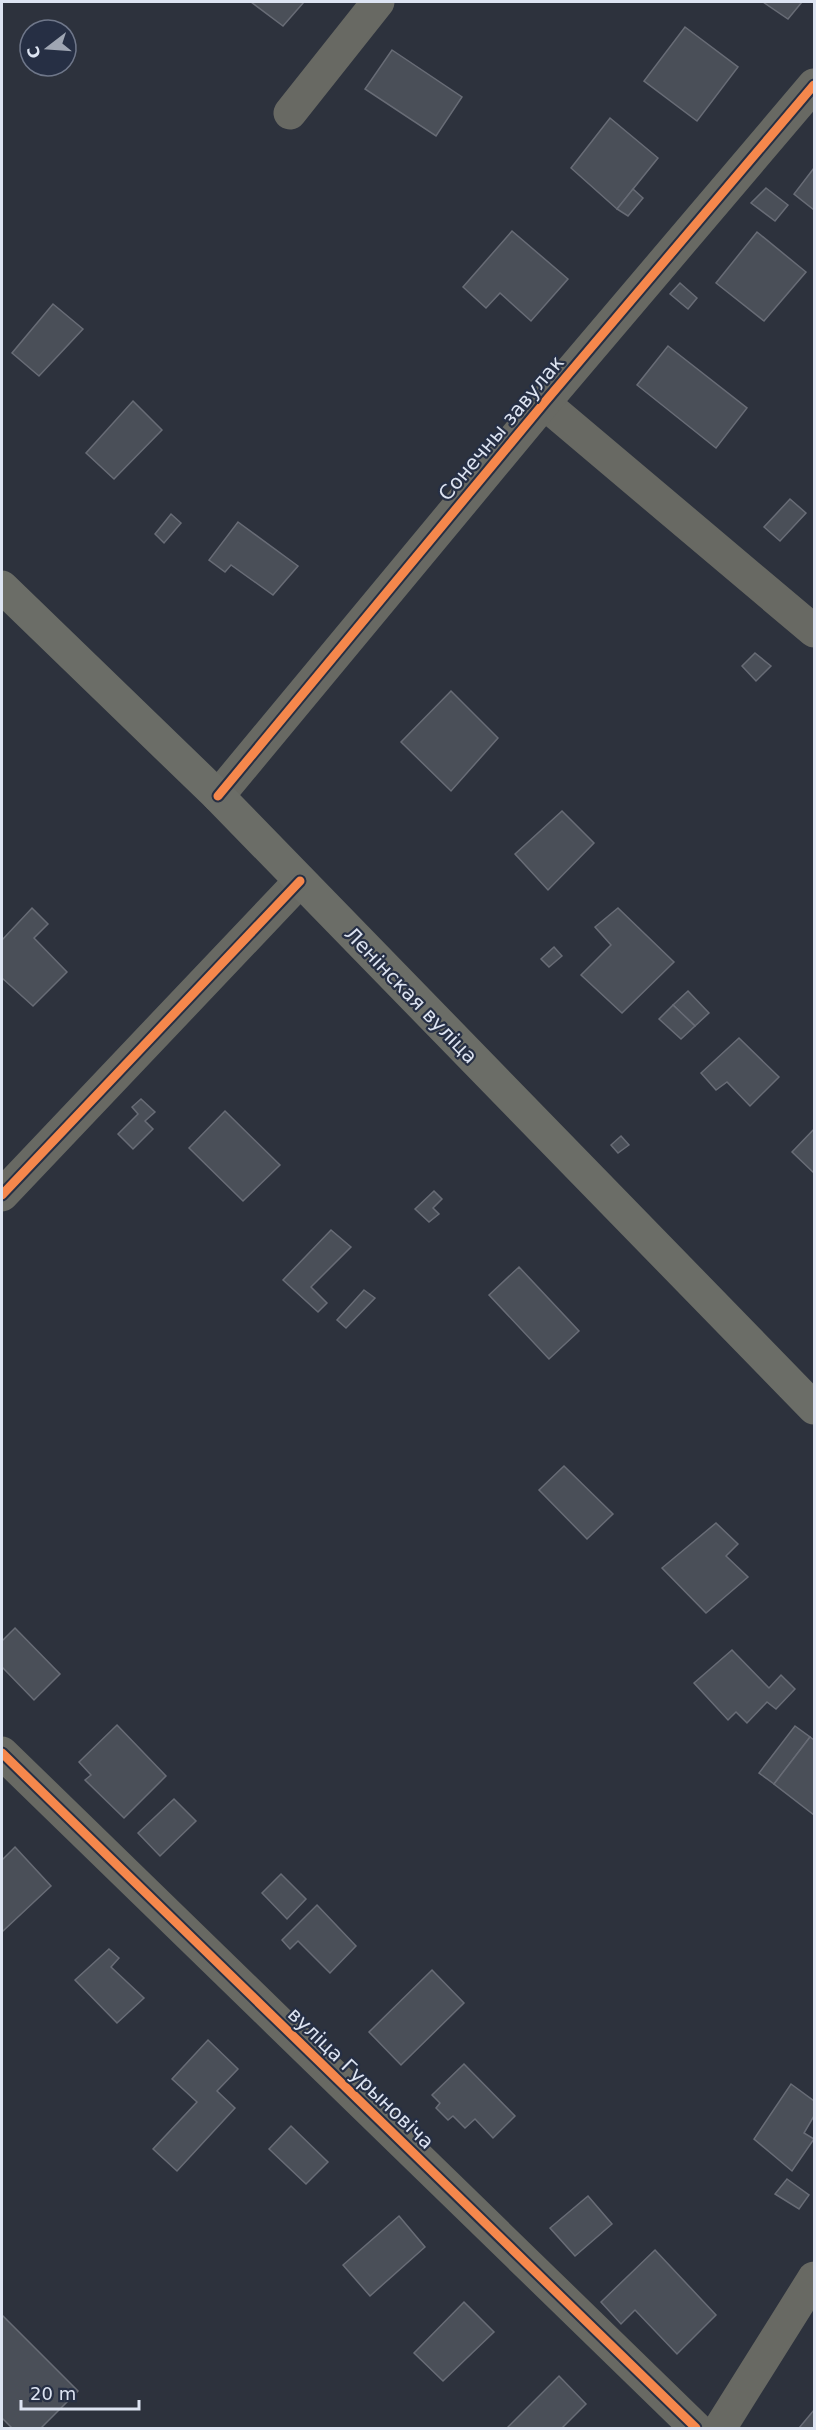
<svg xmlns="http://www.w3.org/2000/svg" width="816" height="2430" font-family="'DejaVu Sans',sans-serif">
	<rect width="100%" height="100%" fill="#2d323d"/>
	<!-- building -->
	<g fill="#4a4f58" stroke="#686c76" stroke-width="1.5">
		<polygon points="251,2 304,2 283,26"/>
		<polygon points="763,2 802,2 788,19"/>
		<polygon points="685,27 738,67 697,121 644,81"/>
		<polygon points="392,50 462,97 436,136 365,89"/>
		<polygon points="610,118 658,158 617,209 571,168"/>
		<polygon points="814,168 814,210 794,194"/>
		<polygon points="766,188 788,205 775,221 751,203"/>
		<polygon points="633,189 643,198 628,216 617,209"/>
		<polygon points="512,231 568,279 531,321 500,293 486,308 463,287"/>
		<polygon points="757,232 806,272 764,321 716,283"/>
		<polygon points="680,283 697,298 688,309 670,294"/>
		<polygon points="53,304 83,329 39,376 12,353"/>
		<polygon points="668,346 747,408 716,448 637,385"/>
		<polygon points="133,401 162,430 114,479 86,453"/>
		<polygon points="790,499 806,513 780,541 764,527"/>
		<polygon points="171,514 181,523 164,543 155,534"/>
		<polygon points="238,522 298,566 273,595 231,565 225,572 209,560"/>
		<polygon points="755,653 771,666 756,681 742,666"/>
		<polygon points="451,691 498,738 451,791 401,742"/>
		<polygon points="562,811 594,843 548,890 515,854"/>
		<polygon points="32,908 48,924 34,938 67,972 33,1006 2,978 2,940"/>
		<polygon points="618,908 674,962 622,1013 581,975 611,945 595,927"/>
		<polygon points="554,947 562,956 549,967 541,959"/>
		<polygon points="688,991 709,1013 695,1026 673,1005"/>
		<polygon points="673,1005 695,1026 681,1039 659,1019"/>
		<polygon points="739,1038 779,1077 750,1106 727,1082 716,1090 701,1073"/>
		<polygon points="141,1099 155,1112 145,1121 153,1129 133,1149 118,1134 138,1114 132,1107"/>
		<polygon points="225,1111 280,1165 243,1201 189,1148"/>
		<polygon points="814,1129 814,1173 792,1152"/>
		<polygon points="621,1136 629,1145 618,1153 611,1145"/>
		<polygon points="434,1191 442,1199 433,1208 439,1214 429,1222 415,1209"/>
		<polygon points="331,1230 351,1247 311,1287 327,1303 318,1312 283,1280"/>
		<polygon points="519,1267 579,1331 549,1359 489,1295"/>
		<polygon points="364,1290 375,1298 346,1328 337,1320"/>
		<polygon points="564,1466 613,1514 587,1539 539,1490"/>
		<polygon points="716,1523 738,1544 726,1556 748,1577 706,1613 662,1568"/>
		<polygon points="15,1628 60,1674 34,1700 2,1667 2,1641"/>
		<polygon points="732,1650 769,1688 781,1675 795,1689 776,1709 767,1702 747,1723 736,1712 728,1720 694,1683"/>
		<polygon points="117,1725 166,1776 124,1818 85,1780 91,1775 79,1762"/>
		<polygon points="795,1726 810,1737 774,1784 759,1773"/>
		<polygon points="810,1737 814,1740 814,1815 774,1784"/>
		<polygon points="174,1799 196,1821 160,1856 138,1833"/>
		<polygon points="15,1847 51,1886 3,1931 2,1930 2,1860"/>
		<polygon points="281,1874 306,1899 287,1919 262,1893"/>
		<polygon points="317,1905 356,1946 330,1973 298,1941 290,1949 282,1940"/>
		<polygon points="109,1949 119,1958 111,1967 144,1998 117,2023 75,1980"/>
		<polygon points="432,1970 464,2003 401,2065 369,2032"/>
		<polygon points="208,2040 238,2069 217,2091 235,2108 177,2171 153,2149 197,2102 172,2079"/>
		<polygon points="464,2064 515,2116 493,2138 475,2119 465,2128 453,2116 448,2120 436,2108 440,2103 432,2095"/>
		<polygon points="791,2084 814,2101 814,2116 804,2133 814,2139 792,2171 754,2139"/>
		<polygon points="291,2126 328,2162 306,2184 269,2149"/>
		<polygon points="787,2179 809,2195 799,2209 775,2194"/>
		<polygon points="588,2196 612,2224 575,2256 550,2228"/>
		<polygon points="399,2216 425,2247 370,2296 343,2265"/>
		<polygon points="655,2250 716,2315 677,2354 635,2310 621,2324 601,2302"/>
		<polygon points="464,2302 494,2332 443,2381 414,2353"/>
		<polygon points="2,2315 78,2391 41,2428 12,2428 2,2418"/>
		<polygon points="559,2376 586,2404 562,2428 507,2428"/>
		<polygon points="814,2410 814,2428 799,2428"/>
	</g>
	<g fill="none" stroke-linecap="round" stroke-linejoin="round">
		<!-- minor -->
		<g stroke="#686963" stroke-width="33">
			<polyline points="290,113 378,2"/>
			<polyline points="544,403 814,631"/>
			<polyline points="218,796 544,403 814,85"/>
			<polyline points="2,1195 300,881"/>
			<polyline points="2,1753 696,2428"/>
			<polyline points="720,2428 814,2278"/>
		</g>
		<!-- secondary -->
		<polyline stroke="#6b6d67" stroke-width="33" points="2,587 218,796 814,1408"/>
		<defs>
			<g id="cycleway">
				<polyline points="218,796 544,403 814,85"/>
				<polyline points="2,1195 300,881"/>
				<polyline points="2,1753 696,2428"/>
			</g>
		</defs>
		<!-- cycleway casing -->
		<use href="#cycleway" stroke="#262f44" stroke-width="13"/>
		<!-- cycleway -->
		<use href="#cycleway" stroke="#f5874c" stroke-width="9"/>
	</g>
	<g text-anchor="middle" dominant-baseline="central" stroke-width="4.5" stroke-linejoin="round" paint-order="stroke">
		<!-- street labels -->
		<g font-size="20" fill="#dde4f2" stroke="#262f44">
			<text transform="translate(501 428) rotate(-50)">Сонечны завулак</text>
			<text transform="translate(411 995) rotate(46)">Ленінская вуліца</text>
			<text transform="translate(361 2078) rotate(44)">вуліца Гурыновіча</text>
		</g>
	</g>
	<!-- border -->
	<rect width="816" height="2430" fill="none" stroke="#dde4f2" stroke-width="6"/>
	<!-- north arrow -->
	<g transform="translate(48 48) rotate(253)"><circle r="28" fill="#262f44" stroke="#6f778a" stroke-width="1.5"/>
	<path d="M0-4.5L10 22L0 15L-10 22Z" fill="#9fa6b3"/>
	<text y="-9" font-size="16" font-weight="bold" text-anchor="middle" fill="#dde4f2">С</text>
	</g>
	<!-- scale -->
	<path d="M21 2400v9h118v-9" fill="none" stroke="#dde4f2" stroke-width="3"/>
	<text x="30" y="2400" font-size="18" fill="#dde4f2" stroke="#262f44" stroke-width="4.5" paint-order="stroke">20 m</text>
</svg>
